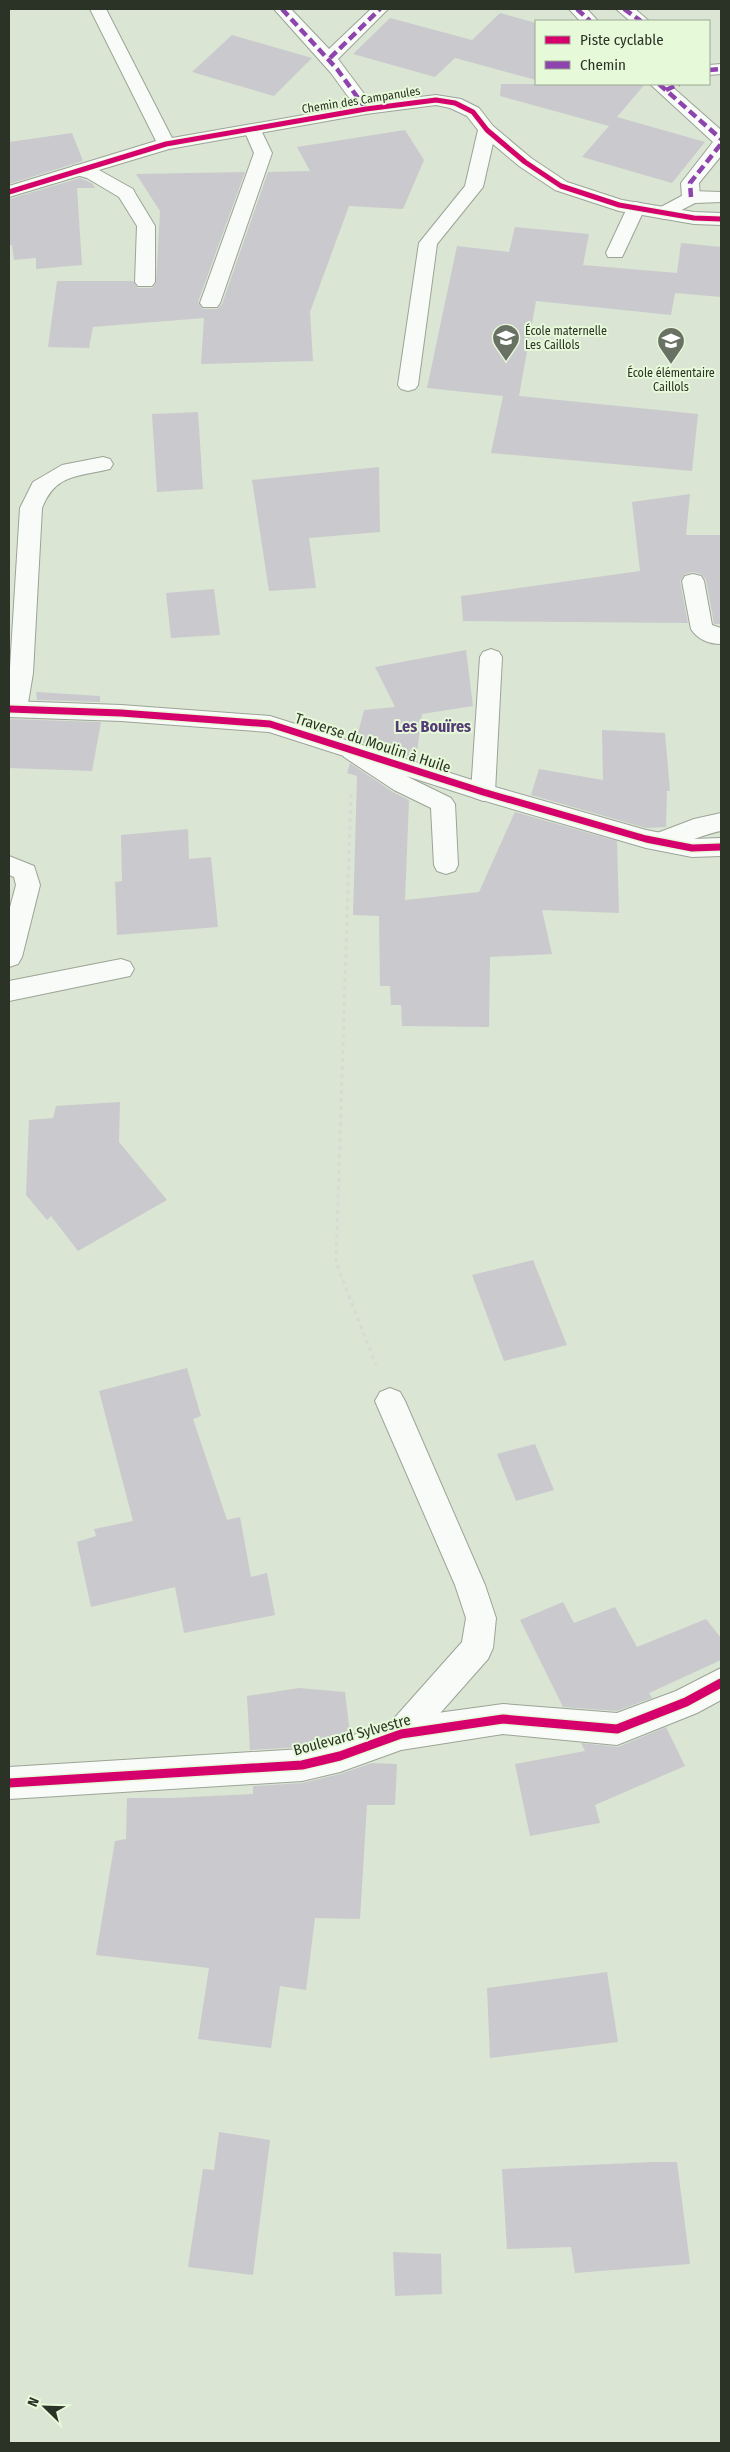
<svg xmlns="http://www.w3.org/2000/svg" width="730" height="2452" font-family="'Fira Sans Condensed',sans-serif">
	<rect width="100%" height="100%" fill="#dae5d3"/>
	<!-- building -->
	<g fill="#cacace">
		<polygon points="500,13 536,23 536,80 455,58 435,77 353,54 390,18 472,40"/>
		<polygon points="232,35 312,58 274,96 192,72"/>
		<polygon points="501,84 645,84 617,117 705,142 672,183 582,157 609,126 500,96"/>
		<polygon points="405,130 424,160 403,209 349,206 310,312 313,361 201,364 204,318 93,327 89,348 48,347 57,281 133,281 138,288 152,288 156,283 160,211 136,174 245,172 198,302 203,309 217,309 222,304 268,172 310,171 297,147"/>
		<polygon points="72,133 83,161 9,184 9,142"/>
		<polygon points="80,178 92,183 95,188 77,188 82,265 36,269 36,258 14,260 12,245 9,245 9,199"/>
		<polygon points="515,227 589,234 583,265 677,273 681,243 721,247 721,297 675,293 671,315 536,301 519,396 698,414 692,471 491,453 503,396 427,388 457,246 509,252"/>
		<polygon points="198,412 203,489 157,492 152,414"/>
		<polygon points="379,467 380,532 309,538 316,588 269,591 252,480"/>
		<polygon points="690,494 686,535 721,535 721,624 714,624 706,580 701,574 693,572 685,574 680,581 688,623 463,621 461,596 640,571 632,502"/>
		<polygon points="214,589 220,635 171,638 166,593"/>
		<polygon points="466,650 473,706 422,714 416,759 356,741 364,710 395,707 375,667"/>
		<polygon points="36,692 100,696 100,702 37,700"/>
		<polygon points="9,719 101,722 92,771 9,768"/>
		<polygon points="602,730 665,733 670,791 667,791 666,827 646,828 531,795 539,769 603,780"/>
		<polygon points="350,763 393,792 409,800 405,900 479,892 515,812 617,841 619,913 542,910 552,954 490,957 489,1027 402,1026 401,1005 391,1005 390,986 380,986 379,916 353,915 357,776 347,773"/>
		<polygon points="188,829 189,859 211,857 218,927 117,935 115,882 122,881 121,835"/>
		<polygon points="120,1102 119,1142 167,1200 78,1251 51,1216 47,1220 26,1195 29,1120 53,1118 56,1106"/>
		<polygon points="533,1260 567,1345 504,1361 472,1275"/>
		<polygon points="187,1368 201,1416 193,1419 227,1520 240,1517 251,1577 267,1573 275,1615 184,1633 175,1587 91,1607 77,1542 96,1536 94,1529 133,1521 99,1391"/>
		<polygon points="535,1444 554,1490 516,1501 497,1454"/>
		<polygon points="563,1602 574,1623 615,1607 637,1647 706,1619 721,1638 721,1660 649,1693 652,1698 617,1711 563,1707 520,1620"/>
		<polygon points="299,1688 345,1692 350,1734 302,1747 250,1750 247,1696"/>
		<polygon points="666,1727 685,1766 595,1805 600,1823 530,1836 515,1764 585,1751 581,1743 618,1747"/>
		<polygon points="372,1763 397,1764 395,1805 367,1805 360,1919 315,1918 306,1990 280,1986 271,2048 198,2039 209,1968 96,1955 115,1841 126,1839 127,1798 170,1798 253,1794 253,1786 302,1783 340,1774"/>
		<polygon points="607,1972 618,2042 490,2058 487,1988"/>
		<polygon points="219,2132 270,2140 253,2275 188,2267 203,2169 214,2170"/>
		<polygon points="652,2162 677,2162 690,2264 575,2273 571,2247 507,2249 502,2169"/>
		<polygon points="393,2252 441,2254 442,2294 395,2296"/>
	</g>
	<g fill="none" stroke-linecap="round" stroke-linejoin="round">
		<defs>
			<g id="lane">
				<polygon points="253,125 259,126 272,153 220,303 217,307 203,307 200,303 254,153 244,130 247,126"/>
				<polygon points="487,125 493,126 496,130 483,187 437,244 418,385 415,389 408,391 401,389 398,385 419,243 465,186 478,130 481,126"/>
				<polygon points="79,165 99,170 133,189 135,193 155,226 155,282 152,286 138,286 135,282 137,226 119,197 87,178 73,174 70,170 73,166"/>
				<polygon points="691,191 721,192 721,202 695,203 664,219 657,217 655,213 657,209"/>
				<polygon points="636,202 643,204 645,208 624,253 622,257 608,257 606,253 627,208 629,204"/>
				<path d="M103 457 110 459 113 464 110 469C78 477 56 473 42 508L33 673 27 709 24 715 16 717 9 715V684L20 508 33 482 62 465Z"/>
				<path d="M693 574 701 576 704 581 712 625 721 628V644C709 644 697 639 691 629L682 581 685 576Z"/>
				<polygon points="491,649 499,652 502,657 495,792 491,798 483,801 475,798 471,792 480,657 483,652"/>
				<polygon points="352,743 360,745 410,778 451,798 455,804 458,865 455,871 446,874 437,871 434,865 431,808 394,790 344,757 340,751 344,745"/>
				<path d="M721 813V831C702 834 668 852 652 847L649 841 652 835 694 819Z"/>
				<polygon points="9,856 34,866 40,885 22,957 18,964 9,967 9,911 16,885 14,877 9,875"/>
				<polygon points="121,959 130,962 134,969 130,976 9,1001 9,981"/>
				<polygon points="390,1388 400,1392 405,1401 485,1585 496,1618 493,1648 488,1659 412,1745 401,1750 390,1745 385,1734 390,1723 462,1642 466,1618 455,1585 375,1401 380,1392"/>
			</g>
			<g id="street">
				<polygon points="90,9 106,9 172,138 355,106 331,73 274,9 291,9 329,49 371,9 388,9 338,59 371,103 436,95 461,99 479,108 493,126 531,158 567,182 622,200 694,212 721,213 721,225 694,224 619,211 555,190 519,166 481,134 467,116 450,108 436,105 366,114 169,149 9,197 9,186 156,141"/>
				<polygon points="569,9 587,9 598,21 580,21"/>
				<polygon points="616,9 635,9 649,21 630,21"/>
				<polygon points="721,64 721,74 709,75 709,65"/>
				<polygon points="650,84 669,84 721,130 721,156 699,183 700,197 698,201 684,201 682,197 681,183 713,142"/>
				<polygon points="9,701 121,705 270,716 488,785 646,830 692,839 721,838 721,856 692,857 646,848 475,798 269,732 121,721 9,717"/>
				<polygon points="721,1668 721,1700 697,1713 617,1745 503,1734 401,1750 340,1772 302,1781 9,1799 9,1767 302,1749 340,1740 401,1718 503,1704 617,1713 676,1691"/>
			</g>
		</defs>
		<!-- lane casing -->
		<use href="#lane" stroke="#9ba496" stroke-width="2"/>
		<!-- street casing -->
		<use href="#street" stroke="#9ba496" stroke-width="2"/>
		<!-- path -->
		<polyline stroke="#d7dbd5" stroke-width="3" stroke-dasharray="4 4" stroke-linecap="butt" points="351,794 336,1263 376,1365"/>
		<!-- lane -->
		<use href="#lane" fill="#f9fbf8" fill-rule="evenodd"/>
		<!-- street -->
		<use href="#street" fill="#f9fbf8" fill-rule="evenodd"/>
		<!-- quiet -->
		<g stroke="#8e44ad" stroke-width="4.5" stroke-dasharray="9 4.5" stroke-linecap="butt">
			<polyline points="282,9 337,69 366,109"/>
			<polyline points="577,9 590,21"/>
			<polyline points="624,9 641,21"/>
			<polyline points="330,58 380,9"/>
			<polyline points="709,70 721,69"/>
			<polyline points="659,84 721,139"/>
			<polyline points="666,90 679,84"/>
			<polyline points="691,197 690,183 721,144"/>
		</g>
		<defs>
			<polyline id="cycleway-far2" points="9,192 166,144 366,109 436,100 455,103 473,112 487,130 525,162 561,186 619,205 694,218 721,219"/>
			<polyline id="cycleway-far1" points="9,709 121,713 270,724 483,792 646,839 692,848 721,847"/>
			<polyline id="cycleway" points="9,1783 302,1765 340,1756 401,1734 503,1719 617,1729 686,1702 721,1683"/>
		</defs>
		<!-- cycleway-far2 casing -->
		<use href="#cycleway-far2" stroke="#e6f9d9" stroke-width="7"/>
		<!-- cycleway-far1 casing -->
		<use href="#cycleway-far1" stroke="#e6f9d9" stroke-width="10"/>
		<!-- cycleway casing -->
		<use href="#cycleway" stroke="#e6f9d9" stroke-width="12"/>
		<!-- cycleway-far2 -->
		<use href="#cycleway-far2" stroke="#d6006c" stroke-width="5"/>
		<!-- cycleway-far1 -->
		<use href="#cycleway-far1" stroke="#d6006c" stroke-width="7"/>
		<!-- cycleway -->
		<use href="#cycleway" stroke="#d6006c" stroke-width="9"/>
	</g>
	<!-- icons -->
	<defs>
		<symbol id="school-pin" viewBox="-11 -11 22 30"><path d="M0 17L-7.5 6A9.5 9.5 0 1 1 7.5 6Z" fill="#687163" stroke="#e6f9d9"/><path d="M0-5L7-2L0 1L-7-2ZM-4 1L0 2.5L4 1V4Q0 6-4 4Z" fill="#fff"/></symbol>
	</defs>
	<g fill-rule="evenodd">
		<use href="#school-pin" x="490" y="322" width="32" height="43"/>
		<use href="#school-pin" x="655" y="325" width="32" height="43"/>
	</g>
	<g text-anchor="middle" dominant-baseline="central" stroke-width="4" stroke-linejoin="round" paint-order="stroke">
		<!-- far-street labels -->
		<g font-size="12" fill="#2b3226" stroke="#e6f9d9">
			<text transform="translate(361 100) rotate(-9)">Chemin des Campanules</text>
		</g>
		<!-- far-poi labels -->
		<g font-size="12" fill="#2b3226" stroke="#e6f9d9" text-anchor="start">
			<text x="525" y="331">École maternelle<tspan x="525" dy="14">Les Caillols</tspan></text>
			<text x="671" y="373" text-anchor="middle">École élémentaire<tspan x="671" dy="14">Caillols</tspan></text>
		</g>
		<!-- street labels -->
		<g font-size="15" fill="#2b3226" stroke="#e6f9d9">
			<text transform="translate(373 743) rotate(18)">Traverse du Moulin à Huile</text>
			<text transform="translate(352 1735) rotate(-15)">Boulevard Sylvestre</text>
		</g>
		<!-- neighbourhood labels -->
		<g font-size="16" font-weight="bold" fill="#543a76" stroke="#e6f9d9">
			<text x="433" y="726">Les Bouïres</text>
		</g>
	</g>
	<!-- border -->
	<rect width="730" height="2452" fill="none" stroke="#2b3226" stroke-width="20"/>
	<!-- legend -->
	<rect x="535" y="20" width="175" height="65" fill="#e6f9d9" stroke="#9ba991"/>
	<rect x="545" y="36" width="25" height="8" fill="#d6006c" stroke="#9ba991"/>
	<text x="580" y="45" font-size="15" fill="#2b3226">Piste cyclable</text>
	<rect x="545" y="61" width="25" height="8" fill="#8e44ad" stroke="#9ba991"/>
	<text x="580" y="70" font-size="15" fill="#2b3226">Chemin</text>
	<!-- north arrow -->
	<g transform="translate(45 2407) rotate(293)" stroke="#e6f9d9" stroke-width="4" paint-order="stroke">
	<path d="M0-4L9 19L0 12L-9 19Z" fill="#2b3226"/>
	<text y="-8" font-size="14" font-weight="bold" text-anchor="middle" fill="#2b3226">N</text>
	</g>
</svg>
